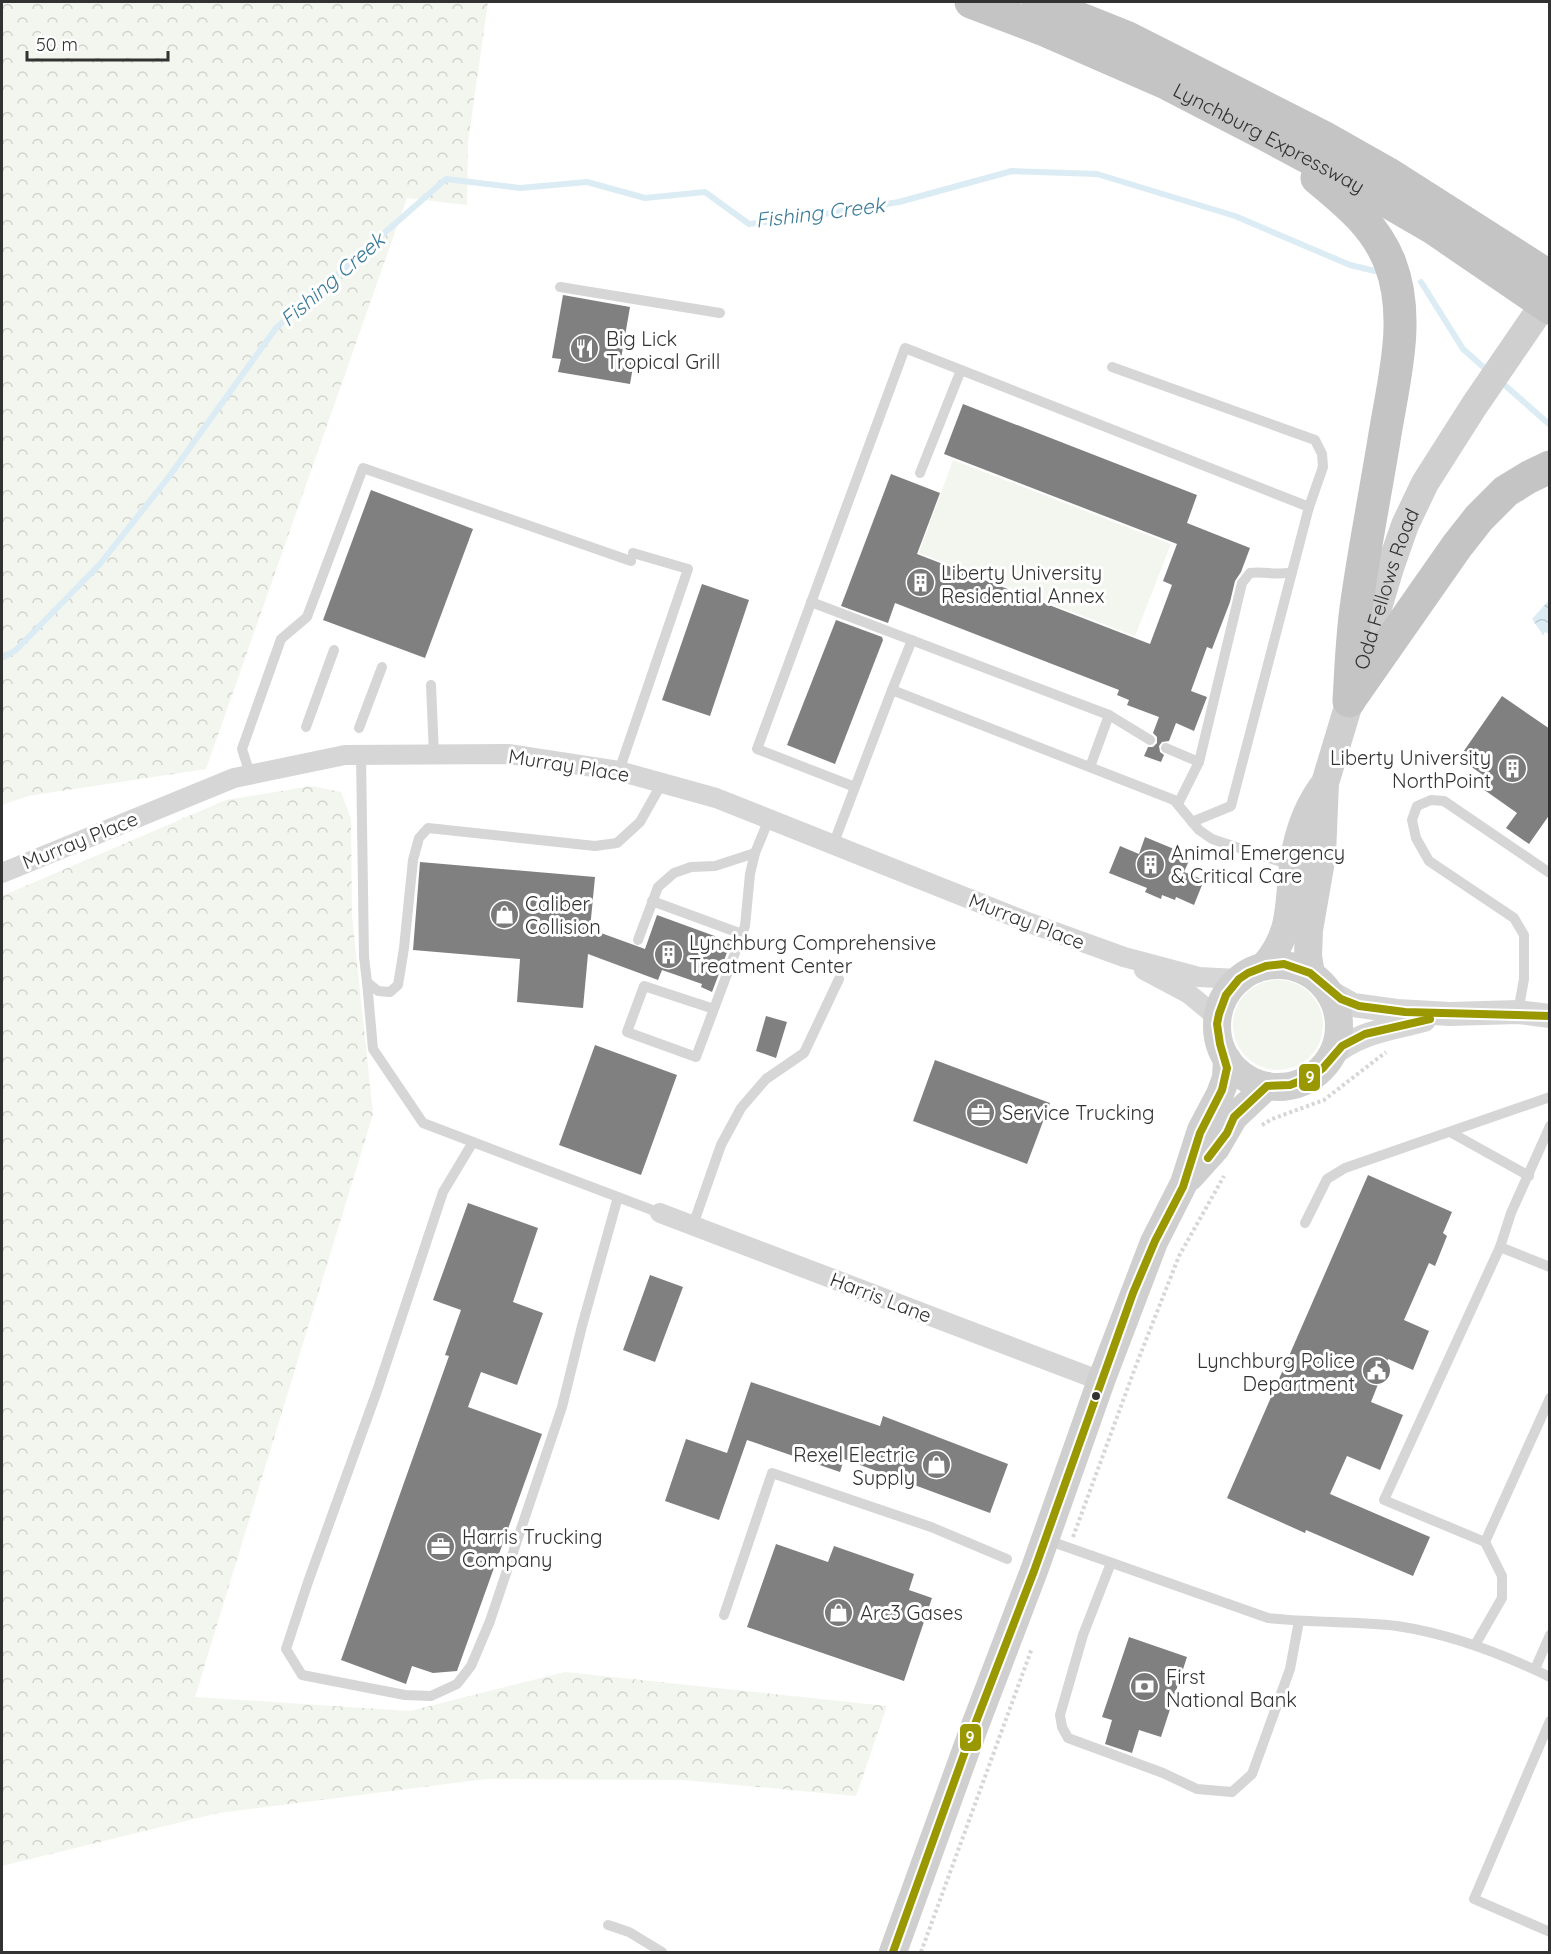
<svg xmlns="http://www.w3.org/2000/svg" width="1551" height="1954" font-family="Quicksand,sans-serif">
	<defs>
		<pattern id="forest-crowns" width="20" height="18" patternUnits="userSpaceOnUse" patternTransform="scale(1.5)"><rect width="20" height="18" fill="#f3f6ee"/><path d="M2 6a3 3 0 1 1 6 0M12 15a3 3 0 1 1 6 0" fill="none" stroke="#d1d3cd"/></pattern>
		<pattern id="water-waves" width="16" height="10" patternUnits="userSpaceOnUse" patternTransform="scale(1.5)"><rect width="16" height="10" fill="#dcecf4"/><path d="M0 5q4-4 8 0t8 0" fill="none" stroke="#bdcbd2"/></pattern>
	</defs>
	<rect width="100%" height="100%" fill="#fff"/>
	<!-- green -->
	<g fill="#f3f6ee">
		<polygon points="953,460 1171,544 1135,636 919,553"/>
		<circle cx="1278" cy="1025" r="45"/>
	</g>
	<!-- forest -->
	<g fill="url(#forest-crowns)">
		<polygon points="2,2 488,2 468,142 467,205 407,198 206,769 28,796 2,805"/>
		<polygon points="312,786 341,792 351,819 352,915 373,1114 195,1697 410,1711 565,1672 887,1706 856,1796 683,1780 486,1779 218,1813 2,1866 2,896 226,800"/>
	</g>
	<!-- water -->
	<polygon fill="url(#water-waves)" points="1549,600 1549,634 1545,632 1543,635 1532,619"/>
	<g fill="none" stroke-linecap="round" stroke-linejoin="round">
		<!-- stream -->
		<g stroke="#dcecf4" stroke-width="6">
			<polyline points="1421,282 1463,349 1489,372"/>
			<polyline points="1499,380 1550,425"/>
			<polyline points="2,658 16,650 100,564 168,478 276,328 446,179 520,188 587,182 645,198 705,192 749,224 792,219 899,202 1012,171 1097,174 1235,216 1350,265 1375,271"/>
		</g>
	</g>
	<!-- building -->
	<g fill="#808080">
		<polygon points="563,295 630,307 621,359 634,361 630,384 558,372 561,359 552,358"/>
		<polygon points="963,404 1197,495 1187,523 1250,548 1241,572 1235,581 1230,602 1212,649 1207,647 1191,691 1207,697 1194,731 1176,723 1169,741 1162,742 1159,746 1160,752 1164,755 1161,762 1144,756 1148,747 1153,747 1157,743 1157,737 1153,733 1159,717 1127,705 1129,700 1117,695 1119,690 895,603 888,623 841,606 891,474 940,493 917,554 1150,644 1172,585 1163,581 1177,544 944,454"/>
		<polygon points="371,490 473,529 425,658 323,620"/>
		<polygon points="702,584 749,600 710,716 662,700"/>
		<polygon points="836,620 882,637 883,640 835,764 787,745"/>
		<polygon points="1502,696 1550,729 1550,814 1529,844 1506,828 1517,813 1483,789 1490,780 1459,758"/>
		<polygon points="1145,837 1191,856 1184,872 1204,880 1194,905 1176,897 1175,900 1162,895 1161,899 1145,892 1147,888 1109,873 1120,846 1139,854"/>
		<polygon points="420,862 595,877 590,929 645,949 657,915 731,942 712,992 701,987 702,984 662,970 658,980 588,954 583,1008 517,1002 520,959 413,950"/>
		<polygon points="766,1016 787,1022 776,1058 756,1051"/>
		<polygon points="595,1045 677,1075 641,1175 559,1145"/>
		<polygon points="935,1060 1050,1103 1027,1164 913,1121"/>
		<polygon points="1368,1175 1452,1212 1443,1233 1447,1236 1435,1266 1429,1263 1404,1320 1429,1331 1413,1370 1388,1359 1371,1402 1403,1415 1380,1470 1347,1456 1330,1494 1430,1537 1413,1576 1306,1530 1305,1533 1227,1498"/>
		<polygon points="468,1203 538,1228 513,1302 543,1313 517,1385 481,1372 468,1407 542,1434 457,1671 433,1673 412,1666 406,1684 341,1660 449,1356 445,1355 461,1310 433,1300"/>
		<polygon points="650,1275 683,1287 655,1362 623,1350"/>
		<polygon points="751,1382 880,1426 883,1416 1008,1464 990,1513 844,1459 840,1472 747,1440 719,1520 665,1501 686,1439 727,1453"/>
		<polygon points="776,1544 828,1562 834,1546 914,1574 909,1590 932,1598 904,1681 747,1627"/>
		<polygon points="1129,1637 1187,1657 1161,1737 1139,1730 1132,1753 1105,1744 1112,1720 1102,1717"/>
	</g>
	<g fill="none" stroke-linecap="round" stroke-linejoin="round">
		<!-- path -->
		<g stroke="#d6d6d6" stroke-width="4" stroke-dasharray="3 3" stroke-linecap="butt">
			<polyline points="1262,1125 1272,1119 1324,1100 1386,1052"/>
			<polyline points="1073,1537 1135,1368 1179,1256 1224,1176"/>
			<polyline points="921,1952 1032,1648"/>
		</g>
		<!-- service -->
		<g stroke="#d6d6d6" stroke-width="10">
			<polyline points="560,287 720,313"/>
			<polyline points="1112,367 1315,440 1322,454 1323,467 1309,507"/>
			<polyline points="920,473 961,370"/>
			<polyline points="811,602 1109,715 1150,740"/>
			<polyline points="431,685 434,755"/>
			<polyline points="892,690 912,640"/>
			<polyline points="306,727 334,650"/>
			<polyline points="359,728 382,667"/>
			<polyline points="1166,748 1199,762"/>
			<polyline points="361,755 364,957 367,982 378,991 390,992 398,985 404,948 413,860 419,838 428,828 595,846 617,843 640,822 662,783"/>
			<polyline points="1090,767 1109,715"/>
			<polyline points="619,771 688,569 633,553"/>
			<polyline points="250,774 242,749 281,639 307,617 363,468 631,561"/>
			<polyline points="855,787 757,749 905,348 1309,507 1231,806 1192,822"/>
			<path d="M1178 804 1199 762 1242 583 1250 573C1265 571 1277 576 1292 572"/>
			<polyline points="833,845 892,690 1174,800 1199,830 1212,839 1290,865"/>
			<polyline points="652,901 742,934"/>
			<polyline points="638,940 658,887 674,873 691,867 715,866 755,853"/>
			<polyline points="367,982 373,1049 423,1123 660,1213"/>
			<polyline points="714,1009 644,986 627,1032 696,1057 745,926 750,874 755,853 769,819"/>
			<polyline points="1518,1012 1524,979 1524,935 1514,918 1429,861 1416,838 1412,820 1417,806 1431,800 1444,801 1550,873"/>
			<polyline points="1550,1126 1511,1213 1500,1247 1384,1500 1485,1542 1550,1398"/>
			<polyline points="1450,1132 1529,1176"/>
			<polyline points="473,1142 443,1192 377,1391 308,1582 286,1649 302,1675 405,1695 431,1696 457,1684 471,1666 490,1621 562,1407 582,1326 618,1197"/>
			<polyline points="1305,1223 1327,1179 1345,1168 1550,1097"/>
			<polyline points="693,1225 721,1145 741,1108 766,1079 804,1053 839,979"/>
			<polyline points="1500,1247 1550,1267"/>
			<path d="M1047 1540 1268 1618C1311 1623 1355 1621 1397 1626 1450 1634 1501 1653 1550 1677"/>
			<polyline points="1111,1563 1083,1635 1060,1715 1062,1727 1068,1738 1163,1773 1197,1789 1232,1792 1252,1774 1290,1669 1299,1621"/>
			<polyline points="724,1615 772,1473 931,1527 1007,1559"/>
			<polyline points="1475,1645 1502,1598 1502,1576 1485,1542"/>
			<polyline points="1535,1669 1550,1635"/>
			<polyline points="1550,1721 1474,1899 1550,1932"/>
			<polyline points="608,1925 629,1932 662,1952"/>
		</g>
		<!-- minor -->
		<g stroke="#d6d6d6" stroke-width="20">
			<polyline points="2,873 234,778 345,755 508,754 619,771 716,798 1030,923 1124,957 1199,977 1238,979"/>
			<polyline points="1144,970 1189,994 1218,1018"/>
			<polyline points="660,1213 1101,1381"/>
		</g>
		<!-- tertiary -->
		<g stroke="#d6d6d6" stroke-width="24">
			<polyline points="1330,992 1353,1005 1397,1011 1450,1014 1518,1012 1550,1016"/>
			<path d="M1331 1056C1358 1032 1391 1029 1424 1020"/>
		</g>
		<!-- secondary -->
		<g stroke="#cfcfcf" stroke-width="28">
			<circle cx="1278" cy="1026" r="61"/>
			<path d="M1264 966C1290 937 1289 910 1292 874 1295 843 1304 812 1322 787"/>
			<path id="s1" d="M1311 974 1308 956 1309 930 1322 855 1325 783 1390 568 1405 525 1425 483 1474 406 1550 295"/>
			<polyline points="1190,1177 1216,1148 1234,1117 1267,1086"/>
			<polyline points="893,1952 974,1728 1035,1568 1101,1381 1154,1242 1184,1183 1201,1130 1220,1094 1226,1078 1227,1059"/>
		</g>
		<!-- motorway -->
		<g stroke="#c4c4c4" stroke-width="33">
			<path id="s2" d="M971 2 1042 29 1168 84 1259 131 1352 181 1433 228 1550 308"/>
			<polyline points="1038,2 1126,37 1327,139 1387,173 1550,277"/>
			<path d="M1317 178C1346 202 1376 226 1390 263 1411 317 1394 379 1385 434 1376 490 1365 545 1357 601 1352 634 1351 667 1349 701"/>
			<polyline points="1350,699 1457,546 1479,518 1506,491 1529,477 1550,467"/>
		</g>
		<defs>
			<g id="bus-1">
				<polyline points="1208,1158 1227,1133 1234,1117 1267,1086 1290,1085 1311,1077 1323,1068 1342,1046 1365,1034 1430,1019"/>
				<polyline points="893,1952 972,1732 1034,1571 1133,1293 1155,1241 1183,1187 1200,1133 1222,1090 1227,1068 1220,1044 1217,1024 1219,1014 1226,995 1239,979 1248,973 1266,966 1284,964 1310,973 1341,999 1359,1006 1405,1012 1550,1016"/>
			</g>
		</defs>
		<!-- bus-1 casing -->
		<use href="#bus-1" stroke="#fff" stroke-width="12"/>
		<!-- bus-1 -->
		<use href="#bus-1" stroke="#999800" stroke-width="8"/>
	</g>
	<!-- icons -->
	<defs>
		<symbol id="restaurant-disc" viewBox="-11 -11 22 22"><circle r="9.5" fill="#7a7a7a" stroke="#fff"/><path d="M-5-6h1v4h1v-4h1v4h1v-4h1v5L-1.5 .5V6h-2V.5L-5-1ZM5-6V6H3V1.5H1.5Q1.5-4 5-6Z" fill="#fff"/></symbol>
		<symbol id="building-disc" viewBox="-11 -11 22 22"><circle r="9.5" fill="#7a7a7a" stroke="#fff"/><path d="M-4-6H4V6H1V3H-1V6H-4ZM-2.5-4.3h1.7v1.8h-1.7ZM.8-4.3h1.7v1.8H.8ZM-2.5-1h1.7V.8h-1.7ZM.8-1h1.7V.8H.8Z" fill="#fff"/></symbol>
		<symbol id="shop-disc" viewBox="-11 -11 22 22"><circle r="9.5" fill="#7a7a7a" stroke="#fff"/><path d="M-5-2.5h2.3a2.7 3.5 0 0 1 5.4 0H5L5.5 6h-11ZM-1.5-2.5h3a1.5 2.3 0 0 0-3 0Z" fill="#fff"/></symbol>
		<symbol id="office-disc" viewBox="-11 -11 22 22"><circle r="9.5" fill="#7a7a7a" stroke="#fff"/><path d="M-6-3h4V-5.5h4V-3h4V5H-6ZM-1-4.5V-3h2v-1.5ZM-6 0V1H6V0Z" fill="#fff"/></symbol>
		<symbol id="civic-disc" viewBox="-11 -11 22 22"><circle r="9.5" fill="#7a7a7a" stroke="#fff"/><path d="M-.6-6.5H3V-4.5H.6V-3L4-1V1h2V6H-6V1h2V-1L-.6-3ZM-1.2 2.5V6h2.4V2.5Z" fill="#fff"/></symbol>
		<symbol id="bank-disc" viewBox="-11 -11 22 22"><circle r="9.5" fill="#7a7a7a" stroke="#fff"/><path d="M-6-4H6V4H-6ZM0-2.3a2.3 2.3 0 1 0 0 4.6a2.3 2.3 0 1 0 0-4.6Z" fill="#fff"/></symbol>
	</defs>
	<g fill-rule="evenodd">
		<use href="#restaurant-disc" x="568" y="332" width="33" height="33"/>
		<use href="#building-disc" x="904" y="566" width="33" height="33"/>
		<use href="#building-disc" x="1496" y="752" width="33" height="33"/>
		<use href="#building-disc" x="1134" y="848" width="33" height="33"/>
		<use href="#shop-disc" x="488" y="898" width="33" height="33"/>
		<use href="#building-disc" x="652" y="938" width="33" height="33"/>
		<use href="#office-disc" x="964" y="1096" width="33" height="33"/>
		<use href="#civic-disc" x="1360" y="1354" width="33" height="33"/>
		<use href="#shop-disc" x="920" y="1448" width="33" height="33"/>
		<use href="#office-disc" x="424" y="1530" width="33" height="33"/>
		<use href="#shop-disc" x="822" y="1596" width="33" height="33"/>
		<use href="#bank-disc" x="1128" y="1670" width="33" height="33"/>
	</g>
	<!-- markers -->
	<circle fill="#323232" stroke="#fff" stroke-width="2" cx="1096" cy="1396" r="5"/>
	<g text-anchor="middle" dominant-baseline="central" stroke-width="6" stroke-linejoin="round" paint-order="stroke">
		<!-- street labels -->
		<g font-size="20" fill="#323232" stroke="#fff">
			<text stroke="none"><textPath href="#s2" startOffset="328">Lynchburg Expressway</textPath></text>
			<text stroke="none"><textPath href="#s1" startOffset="396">Odd Fellows Road</textPath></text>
			<text transform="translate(569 765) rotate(9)">Murray Place</text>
			<text transform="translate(80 840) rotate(-22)">Murray Place</text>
			<text transform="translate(1027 921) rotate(21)">Murray Place</text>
			<text transform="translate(881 1297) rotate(21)">Harris Lane</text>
		</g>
		<!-- poi labels -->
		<g font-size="20" fill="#323232" stroke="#fff" text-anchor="start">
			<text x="606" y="338">Big Lick<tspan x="606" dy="23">Tropical Grill</tspan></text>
			<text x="941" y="572">Liberty University<tspan x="941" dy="23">Residential Annex</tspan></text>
			<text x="1491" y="757" text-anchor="end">Liberty University<tspan x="1491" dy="23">NorthPoint</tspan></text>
			<text x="1171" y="852">Animal Emergency<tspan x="1171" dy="23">&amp; Critical Care</tspan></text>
			<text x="525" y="903">Caliber<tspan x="525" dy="23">Collision</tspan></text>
			<text x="689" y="942">Lynchburg Comprehensive<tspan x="689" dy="23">Treatment Center</tspan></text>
			<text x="1002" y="1112">Service Trucking</text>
			<text x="1355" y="1360" text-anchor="end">Lynchburg Police<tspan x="1355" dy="23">Department</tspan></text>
			<text x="915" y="1454" text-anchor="end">Rexel Electric<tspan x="915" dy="23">Supply</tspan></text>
			<text x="462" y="1536">Harris Trucking<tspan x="462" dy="23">Company</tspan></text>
			<text x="860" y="1612">Arc3 Gases</text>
			<text x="1166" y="1676">First<tspan x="1166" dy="23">National Bank</tspan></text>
		</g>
		<!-- water labels -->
		<g font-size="21" font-style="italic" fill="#3b7b99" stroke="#fff">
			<text transform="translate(820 212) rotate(-7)">Fishing Creek</text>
			<text transform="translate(332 279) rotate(-41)">Fishing Creek</text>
		</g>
	</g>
	<g stroke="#fff" stroke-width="2">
		<rect x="1298" y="1063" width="23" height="29" rx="6" fill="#999800"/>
		<rect x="959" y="1723" width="23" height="29" rx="6" fill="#999800"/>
	</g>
	<g font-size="16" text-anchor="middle" font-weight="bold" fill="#fff">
		<text x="1310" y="1083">9</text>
		<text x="970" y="1743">9</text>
	</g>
	<!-- border -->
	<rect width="1551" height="1954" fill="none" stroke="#323232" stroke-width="6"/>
	<!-- scale -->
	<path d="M27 51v9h141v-9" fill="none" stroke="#323232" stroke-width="3"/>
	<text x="36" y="51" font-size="18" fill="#323232" stroke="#ffffff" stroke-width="4.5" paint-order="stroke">50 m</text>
</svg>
